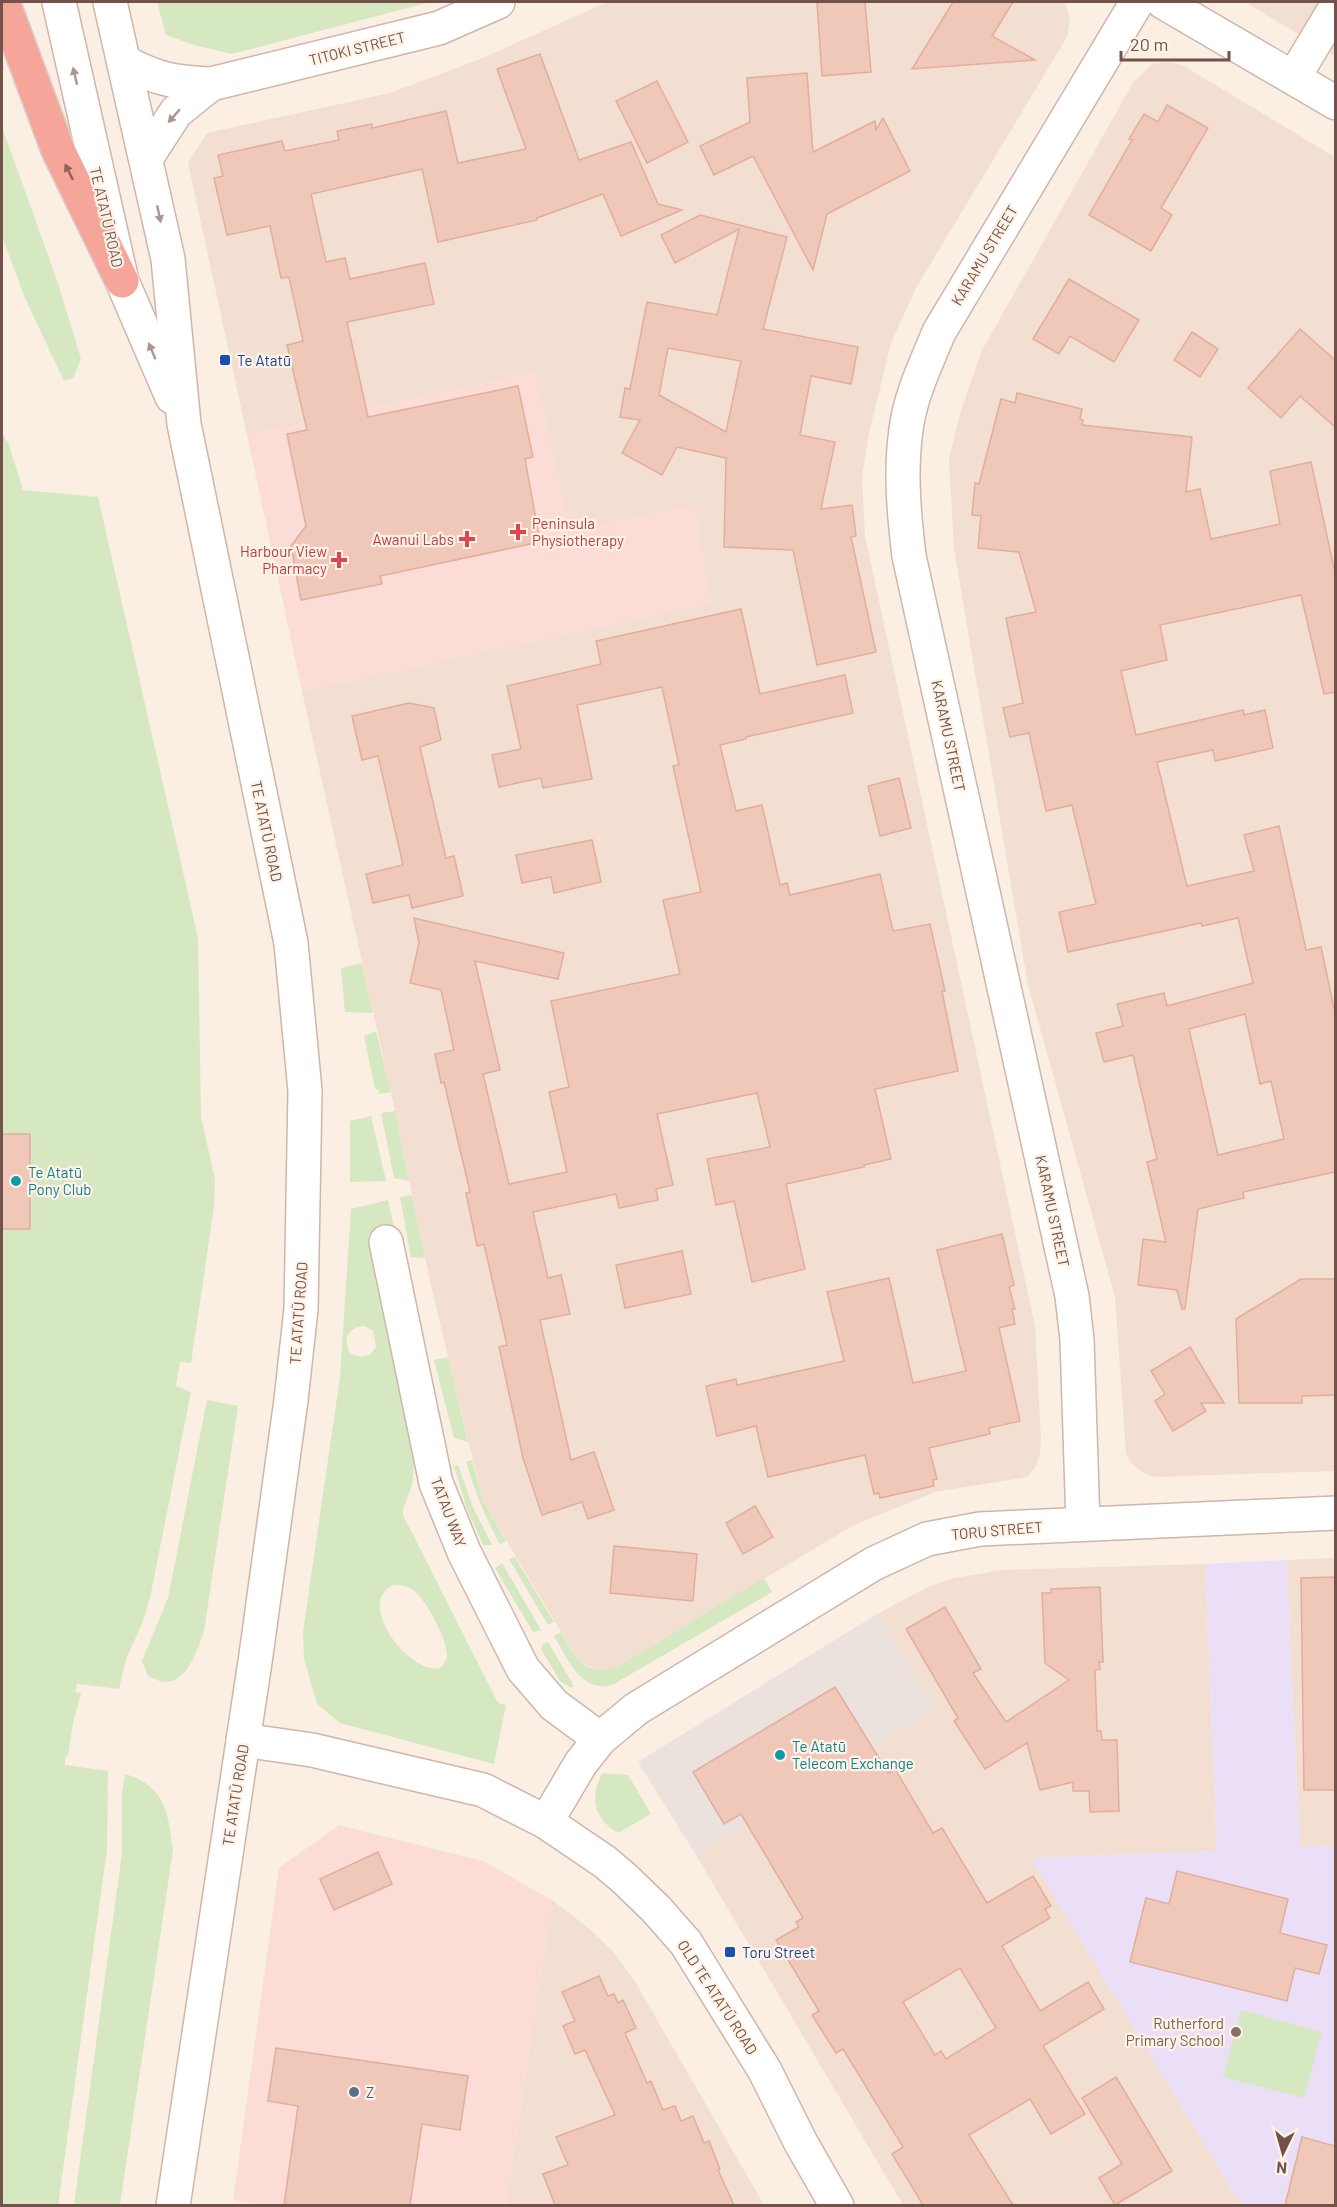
<svg xmlns="http://www.w3.org/2000/svg" width="1337" height="2207" font-family="Barlow,sans-serif">
	<rect width="100%" height="100%" fill="#fbeee2"/>
	<!-- residential -->
	<g fill="#f3dfd1">
		<polygon points="607,2 1065,2 1070,20 1067,37 916,288 891,343 869,433 862,477 865,536 1035,1326 1041,1439 1040,1454 1036,1466 1027,1477 935,1492 854,1525 620,1665 607,1670 595,1669 579,1662 483,1501 431,1286 391,1092 302,691 710,603 695,506 570,530 534,373 247,435 188,163 207,133 390,93 483,58"/>
		<polygon points="1245,2 1335,2 1335,56"/>
		<polygon points="1168,62 1182,65 1335,157 1336,1471 1153,1477 1142,1472 1130,1462 1126,1453 1115,1297 1028,985 954,549 949,459 960,414 981,352 1134,81 1153,64"/>
		<polygon points="1335,1558 1335,1846 1300,1848 1286,1560"/>
		<polygon points="1205,1564 1217,1851 1031,1858 1241,2205 903,2205 696,1855 934,1709 877,1614 928,1587 955,1578 1002,1570"/>
		<polygon points="552,1900 585,1925 612,1950 634,1980 764,2205 506,2206"/>
	</g>
	<!-- commercial -->
	<g fill="#fcdcd6">
		<polygon points="534,373 570,530 695,505 710,603 302,691 247,435"/>
		<polygon points="339,1825 483,1861 552,1900 506,2205 270,2206 233,2200 279,1868"/>
	</g>
	<!-- industrial -->
	<polygon fill="#ebe2dd" points="877,1614 934,1709 696,1855 638,1762"/>
	<!-- education -->
	<polygon fill="#ebdff8" points="1286,1560 1300,1847 1335,1846 1335,2205 1241,2205 1031,1858 1217,1851 1205,1564"/>
	<!-- green -->
	<g fill="#d6e8c1" fill-rule="evenodd">
		<polygon points="157,2 430,2 232,54 194,45 166,35"/>
		<polygon points="2,127 58,283 81,359 73,378 64,381 25,298 2,236"/>
		<polygon points="2,433 9,445 23,490 98,497 198,938 201,1117 215,1180 214,1207 191,1363 180,1362 176,1386 191,1392 150,1598 142,1624 126,1659 119,1689 77,1684 75,1692 81,1693 73,1723 68,1756 65,1757 65,1765 108,1771 108,1774 107,1849 58,2206 2,2205"/>
		<polygon points="362,963 373,1013 345,1012 341,968"/>
		<polygon points="376,1031 391,1092 379,1094 379,1090 375,1089 364,1036"/>
		<polygon points="395,1111 409,1181 394,1178 381,1113"/>
		<polygon points="371,1116 386,1181 350,1182 350,1121"/>
		<polygon points="412,1195 425,1258 411,1257 400,1197"/>
		<path d="M388 1200 395 1231 368 1236 415 1452 412 1485 403 1509V1515L498 1703 506 1705 494 1764 340 1723 317 1704 304 1659 303 1632 340 1377 351 1209ZM365 1326 373 1331 376 1347 370 1355 359 1357 350 1353C342 1339 348 1327 365 1326ZM394 1585C401 1585 406 1586 412 1589 425 1597 448 1641 447 1656 446 1661 444 1664 440 1668 413 1674 372 1623 381 1598 383 1591 388 1588 394 1585Z"/>
		<polygon points="448,1357 468,1442 454,1438 434,1360"/>
		<path d="M207 1400 238 1406 204 1631C198 1648 188 1681 166 1682 160 1682 153 1678 148 1676L142 1661 168 1598Z"/>
		<path d="M472 1460 483 1501 506 1541 500 1544C485 1517 475 1491 466 1462Z"/>
		<polygon points="458,1465 473,1507 492,1545 483,1545 467,1509 454,1466"/>
		<polygon points="515,1557 554,1622 548,1625 509,1559"/>
		<polygon points="502,1563 541,1630 533,1632 495,1568"/>
		<path d="M764 1578 772 1592 612 1685C580 1693 568 1659 554 1636L561 1632C576 1659 585 1679 620 1665Z"/>
		<polygon points="548,1642 574,1686 571,1688 560,1681 541,1649 543,1644"/>
		<path d="M602 1773 628 1775 651 1814 618 1833C593 1818 590 1798 602 1773Z"/>
		<path d="M125 1774C165 1786 168 1812 173 1850L120 2205H74L122 1853V1792Z"/>
		<polygon points="1241,2010 1322,2032 1304,2098 1223,2077"/>
	</g>
	<!-- building -->
	<g fill="#f0c8ba" stroke="#e2ad9b" stroke-width="1.5" fill-rule="evenodd">
		<polygon points="817,2 865,2 871,72 822,76"/>
		<polygon points="953,2 1013,2 992,36 1035,60 912,69"/>
		<polygon points="540,54 579,160 631,142 658,204 682,210 621,236 603,194 537,218 537,220 438,242 422,169 311,194 326,262 345,258 350,279 425,263 434,304 347,322 368,417 518,386 533,457 525,459 540,542 380,576 382,584 301,600 291,546 306,526 287,434 307,430 287,345 303,341 289,277 281,278 270,226 227,235 214,178 223,176 218,155 282,141 285,151 339,140 337,131 372,124 372,128 446,111 458,163 526,149 497,69"/>
		<polygon points="807,73 813,152 875,121 876,130 883,118 910,171 827,214 813,270 753,156 714,175 700,146 750,122 747,78"/>
		<polygon points="657,81 688,142 647,163 616,101"/>
		<polygon points="1167,105 1208,128 1161,208 1172,215 1151,251 1089,215 1132,140 1129,139 1144,114 1158,122"/>
		<path d="M700 215 787 237 763 329 858 347 851 384 811 376 800 435 835 442 821 509 852 505 856 536 851 537 876 652 817 665 793 550 724 547 726 458 677 447 662 475 622 453 640 420 620 417 625 388 630 389 647 302 717 315 739 229 675 263 661 235ZM668 348 741 361 726 432 659 395Z"/>
		<polygon points="1069,279 1139,320 1114,362 1070,336 1059,354 1033,339"/>
		<polygon points="1300,329 1335,360 1335,427 1300,396 1281,418 1248,388"/>
		<polygon points="1192,332 1218,349 1200,377 1174,360"/>
		<path d="M1017 393 1082 409 1080 419 1083 420 1082 425 1192 437 1186 492 1200 489 1211 539 1280 524 1270 471 1311 462 1335 573V692L1324 694 1301 595 1160 625 1167 660 1121 671 1136 735 1243 710 1244 715 1265 710 1273 748 1215 761 1213 750 1157 762 1187 886 1254 871 1244 835 1279 826 1306 950 1321 947 1335 1013V1172L1243 1192 1244 1198 1198 1209 1185 1309H1182L1177 1290 1138 1285 1143 1239 1166 1242 1147 1162 1157 1159 1133 1055 1104 1062 1096 1033 1123 1026 1117 1004 1164 993 1167 1006 1253 983 1238 918 1202 926 1201 923 1068 952 1059 912 1096 904 1072 805 1046 811 1029 733 1010 737 1003 708 1023 703 1006 618 1036 612 1019 552 978 548 981 516 972 515 975 483 979 484 1001 399 1015 403ZM1245 1014 1260 1084 1271 1081 1284 1139 1218 1155 1189 1029Z"/>
		<polygon points="741,609 760,694 845,675 853,713 746,737 746,739 720,745 736,811 762,805 780,885 787,883 790,895 880,874 893,931 930,924 945,991 942,991 958,1071 875,1089 891,1159 864,1165 864,1167 786,1184 805,1269 752,1282 734,1201 716,1205 707,1159 770,1147 757,1093 657,1114 673,1185 656,1189 658,1200 619,1208 616,1194 533,1212 548,1278 561,1275 570,1314 540,1320 571,1460 594,1452 614,1510 588,1519 582,1502 542,1515 523,1458 499,1347 507,1345 484,1244 477,1246 466,1193 470,1192 444,1082 441,1083 435,1054 454,1050 441,990 410,983 419,943 414,918 564,953 558,979 475,961 500,1070 483,1074 509,1184 567,1172 549,1092 569,1087 551,1001 680,974 663,900 701,892 673,766 679,765 662,687 577,705 592,779 543,788 541,778 499,787 492,755 521,749 507,686 601,664 596,641"/>
		<polygon points="409,703 434,708 441,740 420,747 446,858 454,856 463,896 412,908 409,895 373,903 366,874 403,865 378,756 362,760 352,716"/>
		<polygon points="899,778 911,828 880,836 868,786"/>
		<polygon points="592,840 601,882 554,893 551,877 522,883 516,855"/>
		<rect x="2" y="1134" width="28" height="95"/>
		<polygon points="1002,1234 1014,1285 1009,1287 1015,1309 1012,1309 1015,1324 999,1328 1020,1421 989,1428 990,1434 929,1448 937,1479 933,1480 934,1486 880,1498 879,1493 874,1494 865,1455 768,1477 756,1426 717,1436 706,1386 736,1379 737,1385 844,1361 827,1292 889,1278 913,1383 966,1371 937,1250"/>
		<polygon points="682,1251 691,1294 625,1308 616,1265"/>
		<polygon points="1301,1279 1335,1279 1335,1395 1302,1396 1302,1403 1239,1403 1236,1319"/>
		<polygon points="1190,1347 1224,1403 1201,1403 1206,1411 1173,1431 1155,1401 1165,1394 1151,1371"/>
		<polygon points="755,1506 773,1537 743,1554 726,1523"/>
		<polygon points="614,1546 697,1554 693,1601 610,1593"/>
		<polygon points="1335,1577 1335,1790 1304,1790 1301,1578"/>
		<polygon points="1100,1587 1103,1662 1099,1662 1100,1669 1095,1670 1097,1731 1101,1731 1102,1740 1117,1740 1119,1811 1090,1812 1089,1791 1073,1791 1073,1782 1040,1790 1027,1743 985,1769 954,1721 958,1718 906,1629 945,1607 981,1669 973,1673 1006,1722 1069,1680 1045,1663 1042,1593 1051,1593 1051,1589"/>
		<path d="M835 1687 888 1773 895 1769 933 1833 942 1828 987 1903 1033 1876 1051 1906 1045 1909 1050 1918 1002 1946 1040 2011 1088 1982 1104 2009 1043 2046 1085 2114 1051 2134 1030 2099 969 2135 1013 2205H923L892 2154 903 2147 843 2049 836 2053 812 2015 819 2011 776 1940 799 1927 796 1922 803 1918 741 1814 724 1824 693 1772ZM960 1968 996 2028 946 2059 941 2051 935 2055 903 2002Z"/>
		<polygon points="378,1852 392,1884 334,1910 320,1879"/>
		<polygon points="1177,1871 1288,1899 1280,1933 1327,1945 1319,1974 1295,1968 1287,2001 1130,1962 1146,1898 1169,1904"/>
		<polygon points="599,1976 608,1996 614,1994 618,2003 623,2000 636,2028 625,2033 647,2083 651,2081 663,2110 675,2106 681,2121 693,2116 704,2143 709,2141 720,2169 718,2170 734,2205 555,2205 543,2174 568,2165 556,2137 615,2115 585,2050 575,2054 563,2026 575,2021 562,1992"/>
		<polygon points="276,2048 468,2076 460,2130 422,2124 410,2205 284,2205 298,2106 268,2101"/>
		<polygon points="1116,2077 1172,2171 1115,2205 1099,2178 1122,2164 1082,2098"/>
		<polygon points="1302,2137 1335,2146 1335,2205 1285,2205"/>
	</g>
	<g fill="none" stroke-linecap="round" stroke-linejoin="round">
		<defs>
			<g id="street">
				<polyline points="1163,2 1336,103"/>
				<path d="M124 62C159 80 173 82 211 84L439 28 498 2"/>
				<polyline points="1294,77 1336,7"/>
				<polyline points="147,157 176,112 211,84"/>
				<polyline points="386,1242 436,1483 464,1552 523,1669 554,1705 600,1739"/>
				<path d="M1083 1523 1077 1340 1072 1296 909 556C904 514 900 472 906 430 910 396 926 364 939 332L1137 2"/>
				<polyline points="546,1822 581,1763 600,1739 636,1709 873,1564 927,1539 980,1529 1336,1513"/>
			</g>
			<g id="secondary">
				<polyline points="59,2 122,281 172,397"/>
				<polyline points="110,2 168,259 184,424 291,943 305,1091 301,1309 291,1400 256,1655 173,2206"/>
				<polyline points="243,1740 312,1750 483,1790 546,1822 605,1862 625,1879 656,1909 686,1943 765,2071 801,2143 837,2206"/>
			</g>
			<polyline id="highway" points="3,2 58,150 122,281"/>
		</defs>
		<!-- street casing -->
		<use href="#street" stroke="#ceb6ac" stroke-width="36"/>
		<!-- secondary casing -->
		<use href="#secondary" stroke="#d1b5a9" stroke-width="36"/>
		<!-- highway casing -->
		<use href="#highway" stroke="#d8cfcc" stroke-width="36"/>
		<!-- street -->
		<use href="#street" stroke="#fff" stroke-width="33"/>
		<!-- secondary -->
		<use href="#secondary" stroke="#fff" stroke-width="33"/>
		<!-- highway -->
		<use href="#highway" stroke="#f5a59a" stroke-width="33"/>
	</g>
	<!-- one-way arrows -->
	<defs><path id="oneway-solid" d="M-6-.8H1V-3.2L6.5 0L1 3.2V.8H-6Z" transform="scale(1.5)"/></defs>
	<g fill="#aa9792">
		<use href="#oneway-solid" transform="translate(75 76) rotate(-103)"/>
		<use href="#oneway-solid" transform="translate(174 116) rotate(131)"/>
		<use href="#oneway-solid" transform="translate(159 214) rotate(78)"/>
		<use href="#oneway-solid" transform="translate(152 351) rotate(-113)"/>
	</g>
	<use fill="#8c6359" href="#oneway-solid" transform="translate(69 172) rotate(-116)"/>
	<!-- markers -->
	<g fill="#1a4fb4" stroke="#fff3e8" stroke-width="2">
		<rect x="219" y="354" width="12" height="12" rx="3"/>
		<rect x="724" y="1946" width="12" height="12" rx="3"/>
	</g>
	<g fill="#e0444e" stroke="#fff3e8" stroke-width="2">
		<path d="M515 523h6v6h6v6h-6v6h-6v-6h-6v-6h6z"/>
		<path d="M464 530h6v6h6v6h-6v6h-6v-6h-6v-6h6z"/>
		<path d="M336 551h6v6h6v6h-6v6h-6v-6h-6v-6h6z"/>
	</g>
	<g fill="#0f9aa8" stroke="#fff3e8" stroke-width="2">
		<circle cx="16" cy="1181" r="6"/>
		<circle cx="780" cy="1755" r="6"/>
	</g>
	<circle fill="#8d6e63" stroke="#fff3e8" stroke-width="2" cx="1236" cy="2032" r="6"/>
	<circle fill="#5c6f8a" stroke="#fff3e8" stroke-width="2" cx="354" cy="2092" r="6"/>
	<g text-anchor="middle" dominant-baseline="central" stroke-width="4.5" stroke-linejoin="round" paint-order="stroke">
		<!-- street labels -->
		<g font-size="15" fill="#725249" stroke="#fff3e8">
			<text transform="translate(357 48) rotate(-14)">TITOKI STREET</text>
			<text transform="translate(107 217) rotate(77)">TE ATATŪ ROAD</text>
			<text transform="translate(984 255) rotate(-59)">KARAMU STREET</text>
			<text transform="translate(949 736) rotate(78)">KARAMU STREET</text>
			<text transform="translate(267 831) rotate(78)">TE ATATŪ ROAD</text>
			<text transform="translate(1053 1211) rotate(78)">KARAMU STREET</text>
			<text transform="translate(298 1313) rotate(-86)">TE ATATŪ ROAD</text>
			<text transform="translate(449 1512) rotate(69)">TATAU WAY</text>
			<text transform="translate(997 1530) rotate(-5)">TORU STREET</text>
			<text transform="translate(235 1795) rotate(-81)">TE ATATŪ ROAD</text>
			<text transform="translate(718 1997) rotate(57)">OLD TE ATATŪ ROAD</text>
		</g>
		<!-- transit labels -->
		<g font-size="15" fill="#164399" stroke="#fff3e8" text-anchor="start">
			<text x="237" y="360">Te Atatū</text>
			<text x="742" y="1952">Toru Street</text>
		</g>
		<!-- health labels -->
		<g font-size="15" fill="#be3a42" stroke="#fff3e8" text-anchor="end">
			<text x="532" y="523" text-anchor="start">Peninsula<tspan x="532" dy="17">Physiotherapy</tspan></text>
			<text x="454" y="539">Awanui Labs</text>
			<text x="327" y="551">Harbour View<tspan x="327" dy="17">Pharmacy</tspan></text>
		</g>
		<!-- culture labels -->
		<g font-size="15" fill="#0d838f" stroke="#fff3e8" text-anchor="start">
			<text x="28" y="1172">Te Atatū<tspan x="28" dy="17">Pony Club</tspan></text>
			<text x="792" y="1746">Te Atatū<tspan x="792" dy="17">Telecom Exchange</tspan></text>
		</g>
		<!-- education labels -->
		<g font-size="15" fill="#785e54" stroke="#fff3e8" text-anchor="end">
			<text x="1224" y="2023">Rutherford<tspan x="1224" dy="17">Primary School</tspan></text>
		</g>
		<!-- service labels -->
		<g font-size="15" fill="#4e5e75" stroke="#fff3e8" text-anchor="start">
			<text x="366" y="2092">Z</text>
		</g>
	</g>
	<!-- border -->
	<rect width="1337" height="2207" fill="none" stroke="#725249" stroke-width="6"/>
	<!-- north arrow -->
	<g transform="translate(1283 2153) rotate(185)" stroke="#fff3e8" stroke-width="4.5" paint-order="stroke">
	<path d="M0-4.5L10 22L0 15L-10 22Z" fill="#725249"/>
	<text y="-9" font-size="16" font-weight="bold" text-anchor="middle" fill="#725249">N</text>
	</g>
	<!-- scale -->
	<path d="M1121 51v9h108v-9" fill="none" stroke="#725249" stroke-width="3"/>
	<text x="1130" y="51" font-size="18" fill="#725249" stroke="#fff3e8" stroke-width="4.5" paint-order="stroke">20 m</text>
</svg>
